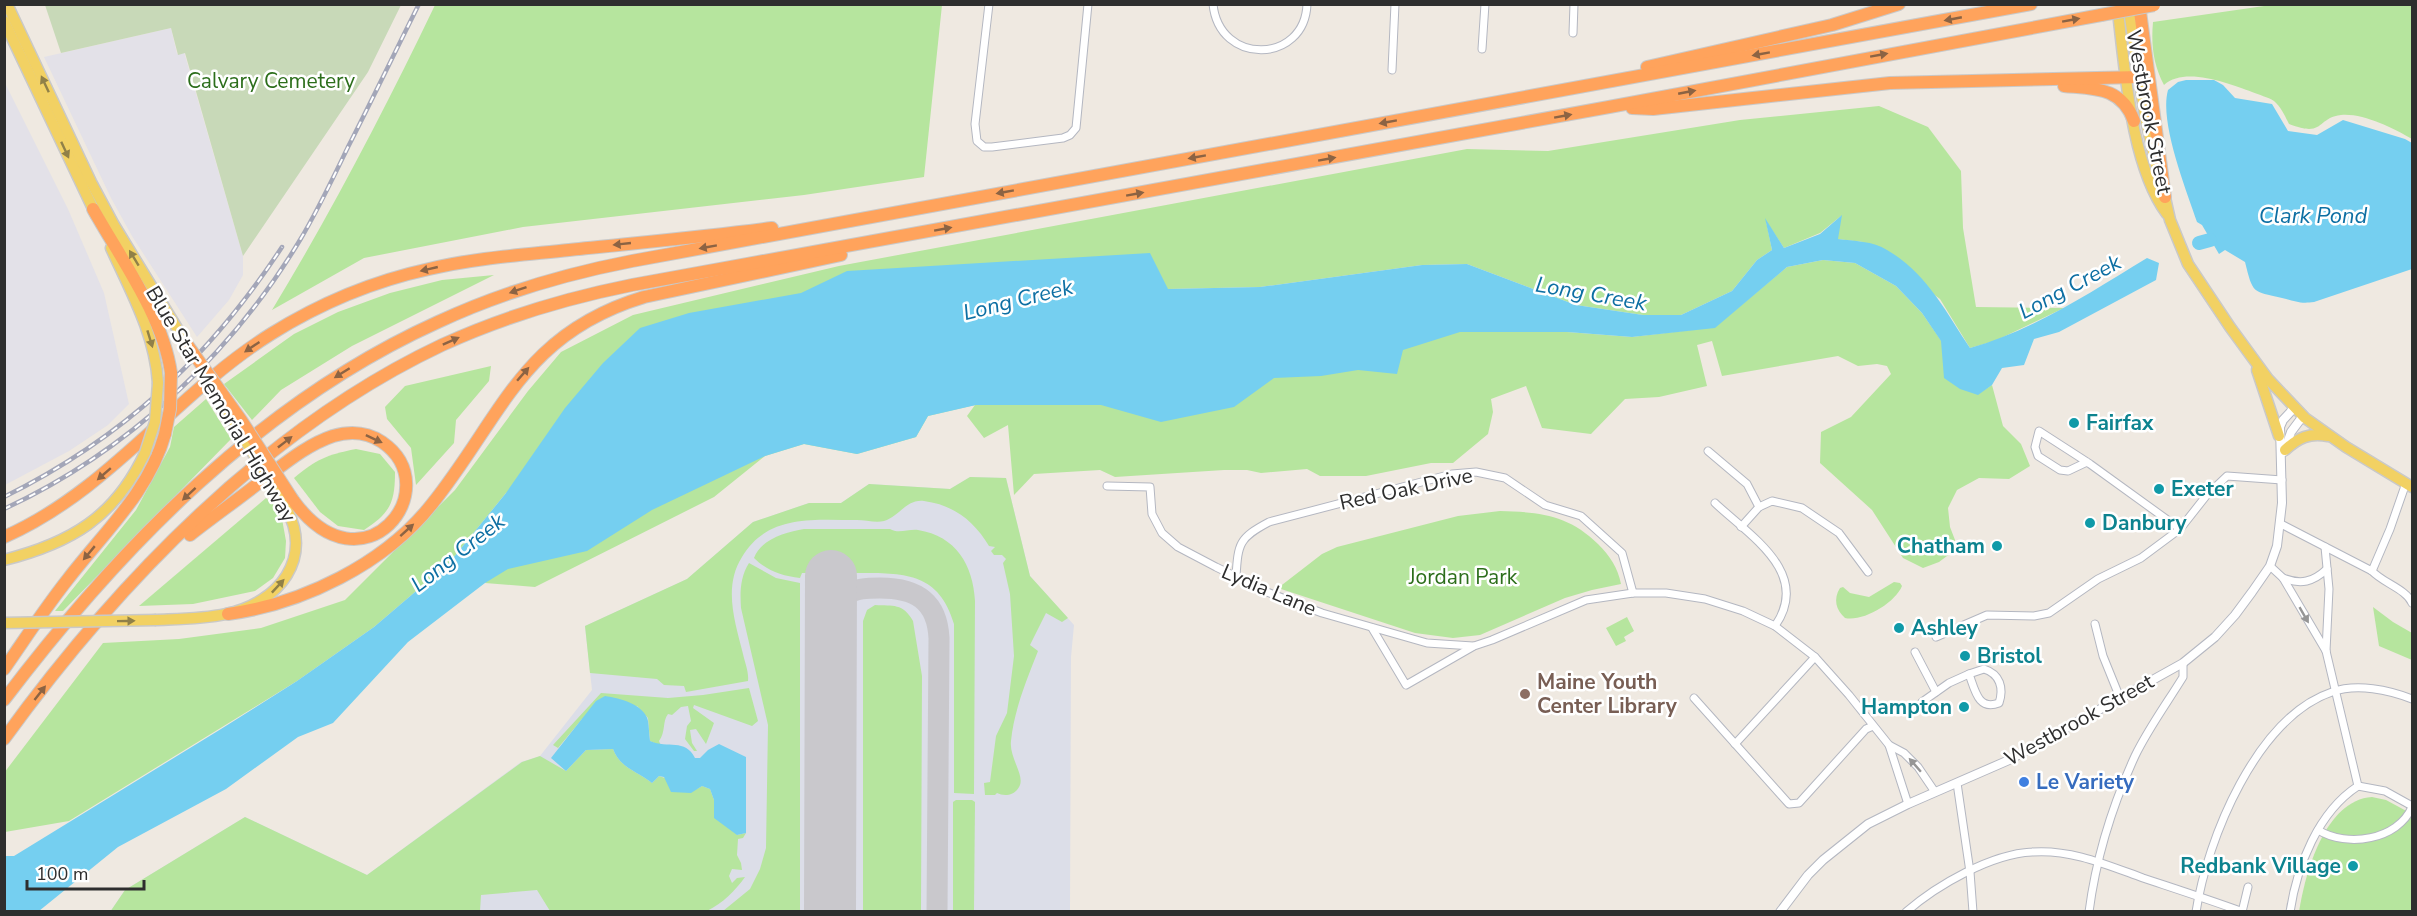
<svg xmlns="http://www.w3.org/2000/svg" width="2417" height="916" font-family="'Nunito Sans',sans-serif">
	<rect width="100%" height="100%" fill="#efe9e1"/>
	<!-- industrial -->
	<g fill="#e3e1e8">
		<polygon points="171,28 177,54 184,52 243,256 243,275 229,300 197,337 132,236 111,198 44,57"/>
		<polygon points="4,81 68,209 104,293 129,404 108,425 69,451 5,485"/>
	</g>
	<!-- airport -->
	<polygon fill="#dcdee8" points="970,477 1006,478 1030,576 1074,625 1071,657 1070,911 110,912 125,890 245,817 367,875 521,762 540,756 592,690 585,626 687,579 753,522 809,503 841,503 869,484 950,489"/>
	<!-- green -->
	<g fill="#b6e59e">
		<path d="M2278 4 2412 6V139C2393 128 2363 113 2341 115 2316 118 2325 138 2289 124 2285 116 2281 107 2274 101 2268 97 2259 95 2252 92 2230 84 2185 66 2164 85 2153 64 2151 44 2153 22Z"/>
		<path d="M435 5H942L924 177 804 195 523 227 364 258 272 310C332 211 385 109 435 5Z"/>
		<polygon points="1879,106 1928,127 1961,171 1963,228 1976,307 2064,308 1995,341 1970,348 1940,299 1863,242 1837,239 1841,216 1820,233 1784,248 1766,221 1772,250 1757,260 1732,291 1681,315 1643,315 1576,305 1467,264 1422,265 1260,287 1168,289 506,493 449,563 374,627 297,681 69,821 5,832 4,773 103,643 179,639 261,628 345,600 455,490 528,391 561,352 633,315 839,266 1467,149 1548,151 1740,120"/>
		<polygon points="1823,260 1855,263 1896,286 1922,313 1978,394 1992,385 2003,426 2021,444 2030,466 2009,479 1979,478 1957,490 1948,508 1950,527 1955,540 1951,553 1939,562 1923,568 1903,558 1872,510 1820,463 1821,432 1851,417 1891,374 1887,366 1877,364 1858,366 1838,356 1722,376 1712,341 1697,345 1707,386 1659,397 1625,399 1591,434 1542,428 1526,386 1491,399 1493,412 1488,434 1453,463 1431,463 1366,476 1320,476 1307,469 1261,473 1247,470 1224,470 1115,477 1100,470 1034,474 1014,495 1008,425 984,438 967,416 975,405 928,416 916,437 857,454 804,444 765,456 714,497 535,587 485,583 506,545 1058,318 1567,332 1632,337 1715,327 1787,267"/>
		<polygon points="494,275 352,346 281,390 252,420 224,384 294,334 338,312 390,293 442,280"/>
		<polygon points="491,366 489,381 456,420 454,443 416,485 411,448 387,419 385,407 405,386"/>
		<polygon points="206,399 231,439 63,611 55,611 136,510 170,447 174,427"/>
		<path d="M356 449 380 454 395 472C395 503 390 513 364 530L338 526 320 512 294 478C317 459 326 455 356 449Z"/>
		<path d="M970 477 1006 478 1030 576 1068 618 1062 622 1046 613 1030 645 1038 651C1027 679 1014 710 1011 741 1009 757 1024 774 1020 785 1016 795 1005 797 997 793L995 795H985L984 783 990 782 996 736 1007 713 1014 656 1010 594 1003 563 1006 559 1002 555H994L991 551 995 547 989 546C974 521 954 505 924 501 906 499 900 516 884 521 876 523 865 520 857 520 814 520 767 514 742 557 723 587 735 622 743 654 745 663 749 672 748 681L686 692 684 686 664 685 657 679 590 673 585 626 687 579 753 522 809 503H841L869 484 950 489Z"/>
		<polygon points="266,498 275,506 282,519 286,541 285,558 273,578 255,591 193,604 139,606"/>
		<path d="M1500 511C1540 512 1569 515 1598 544 1610 556 1618 568 1621 584L1592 590 1565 598 1480 635 1453 638 1415 633 1278 588 1322 554 1337 547 1458 516Z"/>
		<path d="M804 529H890C898 534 908 529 918 530 956 536 973 565 975 601L974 794 954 793V624C939 572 903 573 858 573 839 574 821 573 802 573L800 578C782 576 767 571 754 558 761 539 786 532 804 529Z"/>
		<path d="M749 563 776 578 800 583V911H723L750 889 760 869 766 848 768 725 741 608C740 593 740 577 749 563Z"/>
		<path d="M1894 582 1900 583 1902 586C1895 603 1863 622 1845 618 1836 610 1833 599 1840 588L1843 587 1850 593 1869 597Z"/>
		<path d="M875 605C893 606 903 603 913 621L922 676 921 911H863V621L867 610Z"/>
		<polygon points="2373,607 2393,622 2412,633 2412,660 2379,646"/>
		<polygon points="1627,617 1634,631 1624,637 1626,641 1616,646 1606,628"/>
		<path d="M749 688 758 721 752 726 694 705 693 708 714 723 706 744 696 729 690 730 692 743 697 751H694L685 739 687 726 691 721 688 706 681 707 672 715 668 714C662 722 666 732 659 741L661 746 650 741 648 718 637 706 582 719 558 748 553 745 601 693 668 698 703 695Z"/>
		<path d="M613 749C620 768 637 771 652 783L659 776 697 789 702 786 710 789 714 800 737 835 746 833 743 838 738 839 737 855 741 863 742 870 732 869 729 876 732 883 737 878 745 877C735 891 723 903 707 911H550L537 890 481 895 480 911 110 912 125 890 245 817 367 875 522 762 540 756 566 771 586 750Z"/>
		<path d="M2372 797 2386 800 2412 814V911L2299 912C2305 873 2325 800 2372 797Z"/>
		<polygon points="956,800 972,800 975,802 974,911 953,911 953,802"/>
	</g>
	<!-- cemetery -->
	<polygon fill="#c8d9b8" points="45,5 45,4 401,5 368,72 243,256 185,53 178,55 171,28 61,53"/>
	<!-- water -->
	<g fill="#75cff0">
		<path d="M2186 80H2214L2223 85 2235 98 2272 104 2288 131 2317 135 2343 120 2405 139 2412 143V269L2314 302C2299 304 2296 301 2282 298 2252 291 2253 294 2245 262L2225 250 2219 254 2202 225 2197 222C2186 189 2159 122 2168 90L2178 82Z"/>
		<path d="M1842 215 1838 239C1854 241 1873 241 1887 250 1926 272 1946 312 1970 348 2034 330 2091 292 2147 258L2159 263 2156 280 2059 332 2034 339 2024 365 2002 368 1992 385 1978 395 1960 389 1944 378 1941 341 1922 313 1896 286 1855 263 1823 260 1787 267 1715 328 1632 337 1567 332H1460L1403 350 1397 374 1358 370 1321 376 1274 378 1234 407 1161 422 1101 405H976L928 416 916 437 857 454 804 444 765 456 652 510 587 551 508 569 485 583 408 642 333 723 298 737 226 789 118 847 39 911H5V856H14L221 729 297 681 374 627 449 563 506 493 565 408 603 363 640 328 689 313 801 293 847 271 1150 253 1168 289 1260 287 1422 265 1467 264 1576 305 1643 315H1681L1732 291 1757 260 1772 250 1765 218 1784 248 1820 234Z"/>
		<path d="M605 696C620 698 645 705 648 721 649 727 649 734 650 741 668 749 685 738 695 758H700L708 750 719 744 746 757V833L737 835 714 818V800L710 789 702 786 691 793 671 792 664 777 659 776 652 783C637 771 620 768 613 749L586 750 566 771 551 758 596 701Z"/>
	</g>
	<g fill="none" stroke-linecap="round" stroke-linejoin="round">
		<!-- river -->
		<polyline stroke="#75cff0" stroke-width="14" points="2199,243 2210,240"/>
		<!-- taxiway -->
		<path stroke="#c9c8cc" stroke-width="21" d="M832 620C835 612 838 603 845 596 855 588 868 588 880 588 915 588 937 600 939 638L937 912"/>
		<!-- runway -->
		<polyline stroke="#c9c8cc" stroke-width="52" points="830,912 831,576"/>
		<defs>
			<g id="minor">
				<polyline points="989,4 975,124 977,141 984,147 992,147 1063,138 1070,135 1076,128 1088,4"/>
				<path d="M1213 4C1219 66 1305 64 1307 4"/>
				<polyline points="1573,33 1574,4"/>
				<polyline points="1482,49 1485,4"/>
				<polyline points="1392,70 1395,4"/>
				<polyline points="1708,451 1747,484 1759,507"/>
				<polyline points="2087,462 2068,471 2060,470 2038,456 2035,447 2039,431 2087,462 2090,464 2180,529 2206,496 2227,476 2282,480"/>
				<polyline points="1107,486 1150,487 1152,514 1162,533 1178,547 1216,567 1267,592 1322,613 1427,643 1473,646"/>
				<path d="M1715 503C1750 536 1812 573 1775 626"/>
				<path d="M2281 524 2372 571C2383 583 2406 589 2412 603"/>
				<polyline points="1741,527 1759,507 1772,501 1802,508 1839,533 1868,572"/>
				<polyline points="2325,547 2329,589 2326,651 2358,786"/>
				<polyline points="2270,566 2283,578 2326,651"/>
				<polyline points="2372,571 2390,529 2406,483"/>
				<path d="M1236 577C1238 543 1239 538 1269 522L1452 474 1476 472 1505 478 1545 505 1581 516 1622 553 1633 593"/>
				<path d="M2283 578C2301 585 2313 582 2327 569"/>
				<polyline points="2095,624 2103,656 2120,698"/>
				<polyline points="1372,628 1406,685 1474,646 1492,640 1586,600 1633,593 1666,593 1705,599 1743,611 1775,626 1815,657 1849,695 1889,745 1904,753 1918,767 1935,792"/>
				<polyline points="1936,637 1987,615 2034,616 2049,613 2098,579 2141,558 2180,529"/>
				<polyline points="1915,652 1936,692"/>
				<path d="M1984 669C2000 674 2004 688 1999 703 1978 711 1975 690 1969 674Z"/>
				<polyline points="1694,698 1789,804 1799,803 1866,729 1873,726"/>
				<polyline points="1922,702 1949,683 1969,674"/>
				<polyline points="1735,744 1815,657"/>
				<polyline points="1889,745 1908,804"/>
				<polyline points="1957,783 1970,872 1973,912"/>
				<polyline points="2358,786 2385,791 2412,806"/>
				<path d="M2318 830C2347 848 2398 840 2412 807"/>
				<path d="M1906 912C1937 885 1991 854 2032 852 2071 849 2107 865 2143 878 2176 889 2210 900 2243 912"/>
				<path d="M2089 912C2096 858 2112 806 2135 756 2148 729 2167 703 2183 677V663"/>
				<path d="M2196 912C2207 839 2257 717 2332 692 2357 683 2389 690 2412 699"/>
				<polyline points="2242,912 2248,887"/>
				<path d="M2290 912C2297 866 2318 812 2358 786"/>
			</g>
			<g id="tertiary">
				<polyline points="2284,452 2291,432 2303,416"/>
				<polyline points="1780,912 1808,875 1823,860 1868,824 1908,804 2009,760 2183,663 2215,637 2235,615 2252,592 2270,566 2277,546 2282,503 2280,427 2283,420 2294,408"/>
			</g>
			<g id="primary">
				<polyline points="7,4 91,182 114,225 186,343"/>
				<path d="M2117 4C2125 66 2130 164 2167 214"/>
				<polyline points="2128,4 2145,116 2156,165"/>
				<polyline points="4,21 96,215"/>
				<polyline points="2163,189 2170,220 2188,264 2230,327 2268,379 2305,418 2346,447 2412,487"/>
				<path d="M111 248C131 292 155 334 158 383"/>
				<polyline points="2257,370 2279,436"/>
				<path d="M2285 450C2299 437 2309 433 2328 436"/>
				<path d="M4 560C71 543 115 517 145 453"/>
				<path d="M156 620C179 619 203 619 226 614 279 603 315 558 285 506"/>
			</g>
			<g id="motorway">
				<polyline points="2139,4 2165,197"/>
				<polyline points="1647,67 1832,25 1899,4"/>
				<path d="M2064 86C2096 89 2121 87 2134 121"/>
				<polyline points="1632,108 1653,109 1890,83 2140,77"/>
				<path d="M93 209C121 259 163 316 171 373"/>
				<path d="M190 535C213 517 237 500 260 482 283 465 306 445 333 436 350 431 367 432 382 442 449 488 363 597 293 500"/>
				<path d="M4 537C109 491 175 394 271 334 319 304 374 281 429 269 475 258 522 255 569 250 636 243 704 237 772 228"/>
				<path d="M228 614C302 604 385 564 432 504 503 415 522 334 644 297L841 255"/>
				<path d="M4 669C25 639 45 608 68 579 104 532 149 492 165 434"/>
				<path d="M4 700C120 547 261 402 438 322 500 293 565 274 632 261L2031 4"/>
				<path d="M4 739C117 583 266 428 442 345 503 317 567 298 632 285L1609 107 2101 15"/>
			</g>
		</defs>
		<!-- minor casing -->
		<use href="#minor" stroke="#b4b7c1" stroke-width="9"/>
		<!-- tertiary casing -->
		<use href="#tertiary" stroke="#b4b7c1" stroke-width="10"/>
		<!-- primary casing -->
		<use href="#primary" stroke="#c9c9c9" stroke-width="13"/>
		<!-- motorway casing -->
		<use href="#motorway" stroke="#c9c9c9" stroke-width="14"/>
		<!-- minor -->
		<use href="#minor" stroke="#fff" stroke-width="7"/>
		<!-- tertiary -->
		<use href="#tertiary" stroke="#fff" stroke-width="8"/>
		<!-- primary -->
		<use href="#primary" stroke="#f2d163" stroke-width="10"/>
		<!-- motorway -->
		<use href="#motorway" stroke="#ffa35c" stroke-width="12"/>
		<defs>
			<g id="rail">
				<path d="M4 497C123 438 209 358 282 247"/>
				<path d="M4 509C127 452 231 355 300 240 318 210 333 178 348 147 372 100 395 52 419 4"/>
			</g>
		</defs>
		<!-- rail casing -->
		<use href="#rail" stroke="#a3a6b8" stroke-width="4.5"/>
		<!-- rail -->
		<use href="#rail" stroke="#fff" stroke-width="2" stroke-dasharray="7" stroke-linecap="butt"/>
		<defs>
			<g id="primary-bridge">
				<polyline points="221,401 285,506"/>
				<polyline points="145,453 155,422 158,383"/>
				<polyline points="4,623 156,620"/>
			</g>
			<g id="motorway-bridge">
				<polyline points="2101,15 2154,5"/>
				<polyline points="186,343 241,420 293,500"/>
				<polyline points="165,434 170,409 171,373"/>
			</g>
		</defs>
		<!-- primary-bridge casing -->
		<use href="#primary-bridge" stroke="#c9c9c9" stroke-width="13" stroke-linecap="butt"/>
		<!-- motorway-bridge casing -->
		<use href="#motorway-bridge" stroke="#c9c9c9" stroke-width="14" stroke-linecap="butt"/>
		<!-- primary-bridge -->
		<use href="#primary-bridge" stroke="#f2d163" stroke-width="10"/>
		<!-- motorway-bridge -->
		<use href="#motorway-bridge" stroke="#ffa35c" stroke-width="12"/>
	</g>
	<!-- one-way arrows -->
	<defs><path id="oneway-solid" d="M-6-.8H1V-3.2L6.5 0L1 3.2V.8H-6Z" transform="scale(1.5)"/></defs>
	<g fill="#8c6343">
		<use href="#oneway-solid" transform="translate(1953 19) rotate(169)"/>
		<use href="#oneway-solid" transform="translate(2071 20) rotate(-10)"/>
		<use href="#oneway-solid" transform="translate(1761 54) rotate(170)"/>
		<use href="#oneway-solid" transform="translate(1879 55) rotate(-10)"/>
		<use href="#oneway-solid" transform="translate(1687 92) rotate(-11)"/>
		<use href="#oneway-solid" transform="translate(1563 116) rotate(-10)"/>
		<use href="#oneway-solid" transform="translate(1388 122) rotate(170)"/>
		<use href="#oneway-solid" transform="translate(1197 157) rotate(170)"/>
		<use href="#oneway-solid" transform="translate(1327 159) rotate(-10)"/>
		<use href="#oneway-solid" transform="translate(1005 192) rotate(170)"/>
		<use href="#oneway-solid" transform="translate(1135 194) rotate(-10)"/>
		<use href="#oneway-solid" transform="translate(943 229) rotate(-10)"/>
		<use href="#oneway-solid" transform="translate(622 244) rotate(174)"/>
		<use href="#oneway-solid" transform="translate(708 247) rotate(170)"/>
		<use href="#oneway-solid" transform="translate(429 269) rotate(167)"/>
		<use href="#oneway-solid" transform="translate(518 290) rotate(161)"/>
		<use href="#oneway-solid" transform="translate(451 341) rotate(-24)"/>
		<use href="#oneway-solid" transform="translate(252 347) rotate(146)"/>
		<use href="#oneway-solid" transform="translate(342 373) rotate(148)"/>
		<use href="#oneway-solid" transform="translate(523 374) rotate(-49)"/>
		<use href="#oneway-solid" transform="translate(374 439) rotate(25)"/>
		<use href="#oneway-solid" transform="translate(285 442) rotate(-38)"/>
		<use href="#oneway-solid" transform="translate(104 474) rotate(139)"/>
		<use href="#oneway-solid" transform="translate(189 494) rotate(137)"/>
		<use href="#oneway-solid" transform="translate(407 530) rotate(-42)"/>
		<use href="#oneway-solid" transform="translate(89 553) rotate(130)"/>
		<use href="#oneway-solid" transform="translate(40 693) rotate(-52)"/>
	</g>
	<g fill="#908048">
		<use href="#oneway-solid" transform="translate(45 84) rotate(-115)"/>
		<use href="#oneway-solid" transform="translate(65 150) rotate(65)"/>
		<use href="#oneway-solid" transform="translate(134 258) rotate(-121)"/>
		<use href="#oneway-solid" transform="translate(150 339) rotate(73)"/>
		<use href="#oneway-solid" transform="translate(278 586) rotate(-47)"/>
		<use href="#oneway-solid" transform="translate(126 621) rotate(-1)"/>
	</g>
	<g fill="#969696">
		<use href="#oneway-solid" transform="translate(2304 615) rotate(60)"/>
		<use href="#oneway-solid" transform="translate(1915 765) rotate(-131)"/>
	</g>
	<!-- markers -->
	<g fill="#0f9aa8" stroke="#fff" stroke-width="2">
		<circle cx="2074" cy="423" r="6"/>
		<circle cx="2159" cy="489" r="6"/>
		<circle cx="2090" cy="523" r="6"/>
		<circle cx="1997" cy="546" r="6"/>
		<circle cx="1899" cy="628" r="6"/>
		<circle cx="1965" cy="656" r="6"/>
		<circle cx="1964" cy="707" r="6"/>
		<circle cx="2353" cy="866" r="6"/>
	</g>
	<circle fill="#8d6e63" stroke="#fff" stroke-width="2" cx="1525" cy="694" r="6"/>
	<circle fill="#3f7fe0" stroke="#fff" stroke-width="2" cx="2024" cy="782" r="6"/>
	<g text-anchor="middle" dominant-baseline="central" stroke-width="5" stroke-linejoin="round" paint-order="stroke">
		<!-- park labels -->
		<g font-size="21" fill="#2c6e1b" stroke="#fff">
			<text x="271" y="81">Calvary Cemetery</text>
			<text x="1463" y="577">Jordan Park</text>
		</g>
		<!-- street labels -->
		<g font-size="21" fill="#2e2e2e" stroke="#fff">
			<text transform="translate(2149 112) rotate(79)">Westbrook Street</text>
			<text transform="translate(221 404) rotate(59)">Blue Star Memorial Highway</text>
			<text transform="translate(1406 489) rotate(-12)">Red Oak Drive</text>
			<text transform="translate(1269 590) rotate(23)">Lydia Lane</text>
			<text transform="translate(2079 720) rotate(-29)">Westbrook Street</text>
		</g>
		<!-- culture labels -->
		<g font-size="21" font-weight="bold" fill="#0d838f" stroke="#fff" text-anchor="start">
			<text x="2086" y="423">Fairfax</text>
			<text x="2171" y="489">Exeter</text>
			<text x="2102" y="523">Danbury</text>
			<text x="1985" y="546" text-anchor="end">Chatham</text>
			<text x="1911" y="628">Ashley</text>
			<text x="1977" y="656">Bristol</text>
			<text x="1952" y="707" text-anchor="end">Hampton</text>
			<text x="2341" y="866" text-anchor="end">Redbank Village</text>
		</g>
		<!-- education labels -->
		<g font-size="21" font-weight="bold" fill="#785e54" stroke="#fff" text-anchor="start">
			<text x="1537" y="682">Maine Youth<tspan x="1537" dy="24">Center Library</tspan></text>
		</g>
		<!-- shop labels -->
		<g font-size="21" font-weight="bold" fill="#366cbe" stroke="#fff" text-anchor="start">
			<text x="2036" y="782">Le Variety</text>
		</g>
		<!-- water labels -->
		<g font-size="22" font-style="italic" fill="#0d6fa3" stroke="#fff">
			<text x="2313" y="216">Clark Pond</text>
			<text transform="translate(2070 287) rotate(-28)">Long Creek</text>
			<text transform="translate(1591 294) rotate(10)">Long Creek</text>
			<text transform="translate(1018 300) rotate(-14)">Long Creek</text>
			<text transform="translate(458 553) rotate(-38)">Long Creek</text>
		</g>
	</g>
	<!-- border -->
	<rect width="2417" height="916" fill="none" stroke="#2e2e2e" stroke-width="12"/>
	<!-- scale -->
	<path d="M27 880v9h117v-9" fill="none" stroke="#2e2e2e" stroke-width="3"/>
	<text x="36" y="880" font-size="18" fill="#2e2e2e" stroke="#ffffff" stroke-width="4.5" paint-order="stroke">100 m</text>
</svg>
